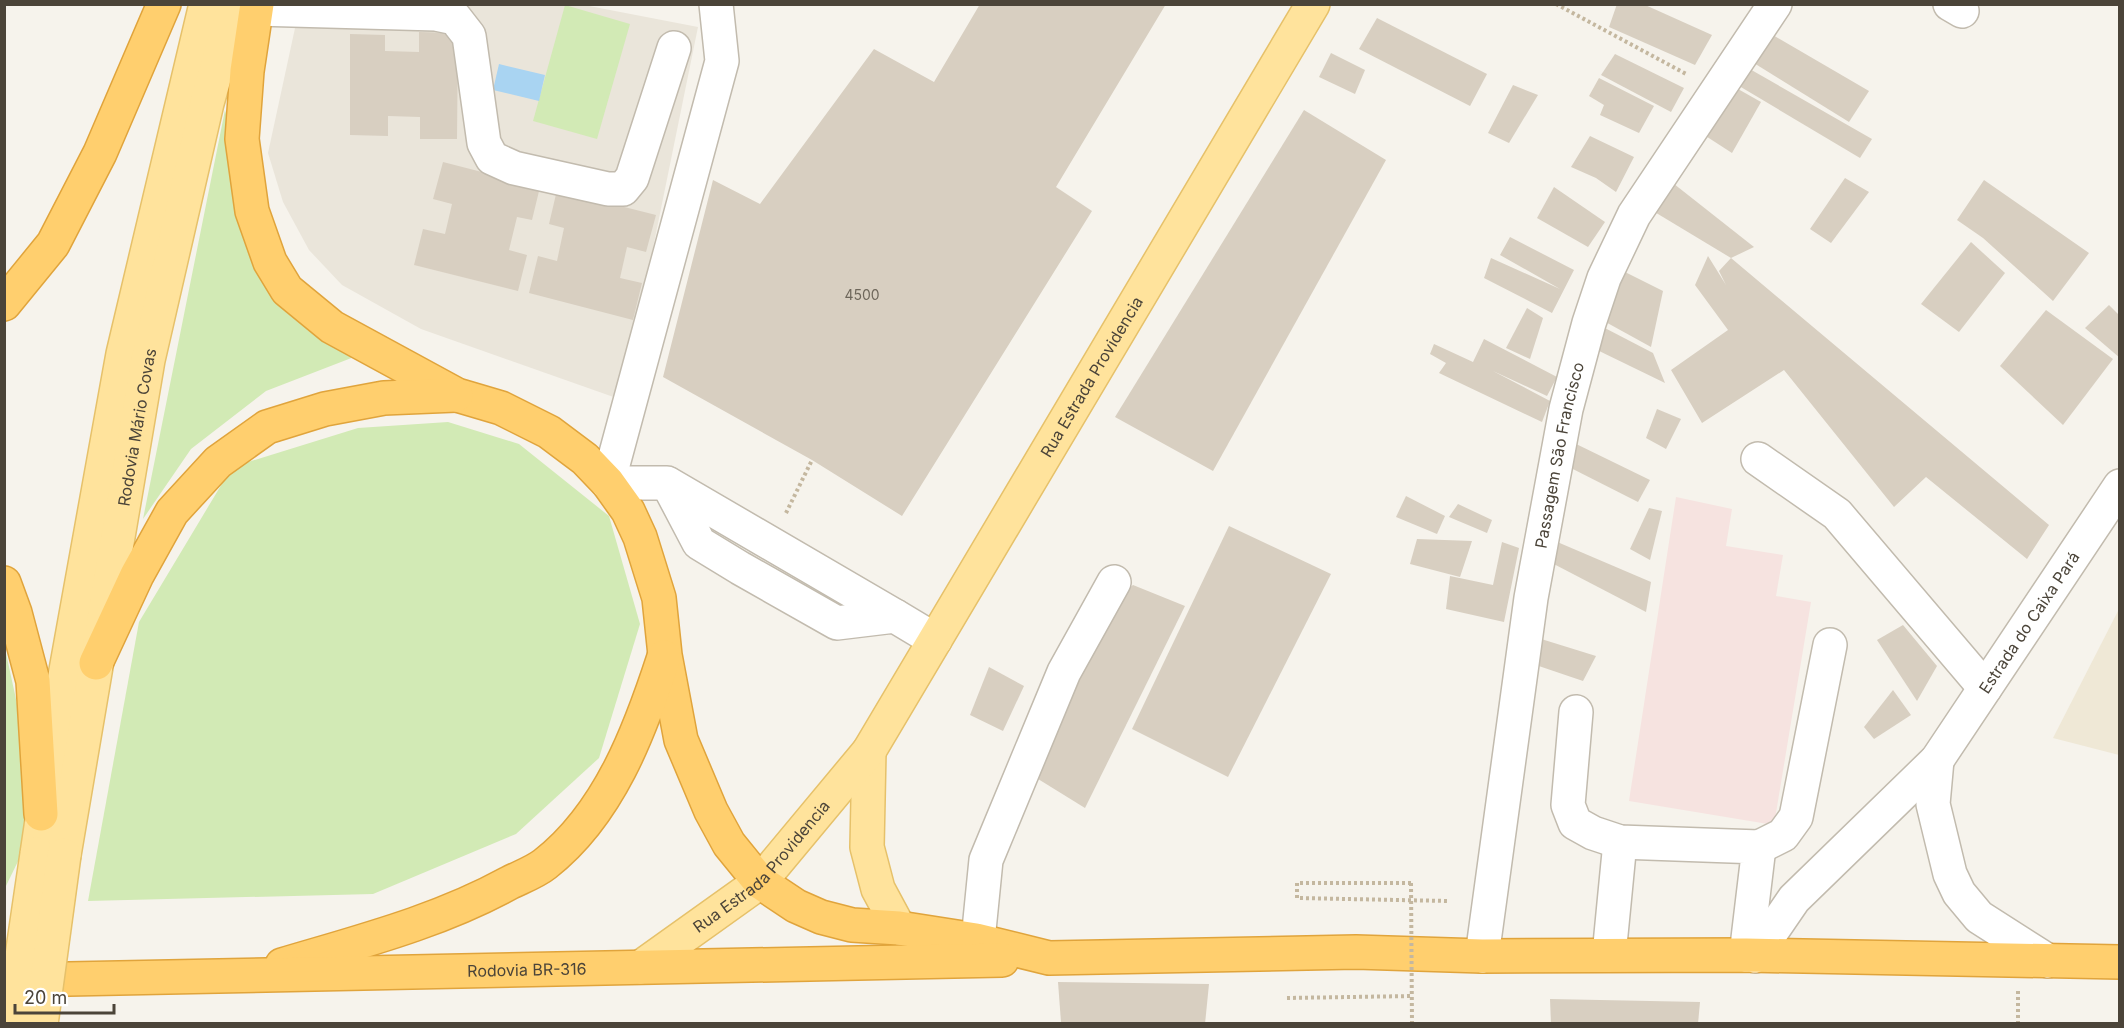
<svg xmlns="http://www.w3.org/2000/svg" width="2124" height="1028" font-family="Inter,sans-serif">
	<rect width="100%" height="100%" fill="#f6f3ec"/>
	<!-- residential -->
	<polygon fill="#eae5da" points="300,5 584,5 698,27 622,400 421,329 342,285 309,250 283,202 268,153"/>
	<!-- education -->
	<polygon fill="#efe8d6" points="2119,609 2120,755 2119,755 2053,738"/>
	<!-- medical -->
	<polygon fill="#f6e3e0" points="1676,497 1732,509 1726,546 1783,555 1776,596 1811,602 1774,825 1629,801"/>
	<!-- green -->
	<g fill="#d2eab5">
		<polygon points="565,5 630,24 597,139 533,121"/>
		<polygon points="225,110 263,267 354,357 266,391 191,449 143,519"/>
		<polygon points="448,422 519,444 609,516 640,624 599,758 516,834 373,894 88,901 139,622 232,467 358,428"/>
		<polygon points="4,644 41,814 5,888 4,888"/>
	</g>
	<!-- water -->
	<polygon fill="#a9d4f2" points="499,64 545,75 539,101 493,90"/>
	<!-- building -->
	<g fill="#d8cfc1">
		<polygon points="980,4 1166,4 1056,187 1092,211 902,516 812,460 663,377 713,180 760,204 874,49 934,82"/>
		<polygon points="1617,4 1643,4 1712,35 1695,65 1609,27"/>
		<polygon points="1377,18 1487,74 1470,106 1359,49"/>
		<polygon points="1766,31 1869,91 1849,122 1749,60"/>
		<polygon points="419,32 458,33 457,139 420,139 420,117 388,116 388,136 350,135 350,34 385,35 385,51 419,52"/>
		<polygon points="1331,53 1365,70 1355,94 1319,77"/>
		<polygon points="1615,54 1684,88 1671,112 1601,75"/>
		<polygon points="1741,64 1872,139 1860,158 1729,80"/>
		<polygon points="1599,78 1654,106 1639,133 1600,115 1604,105 1589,96"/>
		<polygon points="1513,85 1538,95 1509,143 1488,133"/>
		<polygon points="1738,89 1761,102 1732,153 1698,131"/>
		<polygon points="1304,110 1386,160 1213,471 1115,417"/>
		<polygon points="1590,136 1634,157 1616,192 1596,178 1571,167"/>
		<polygon points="443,162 540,187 532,220 517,217 509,250 527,255 518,291 414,265 423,229 445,234 452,204 433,199"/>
		<polygon points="1845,178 1869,192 1831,243 1810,229"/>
		<polygon points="1669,180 1754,247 1731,258 1648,208"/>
		<polygon points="1984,180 2089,253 2053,301 1983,238 1957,220"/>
		<polygon points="1554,187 1605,222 1588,247 1537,218"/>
		<polygon points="557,190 656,215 646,252 627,247 620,278 642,283 633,320 529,293 538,256 557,261 564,228 549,224"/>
		<polygon points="1510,237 1574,270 1552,313 1484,278 1491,258 1560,289 1500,255"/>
		<polygon points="1971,242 2005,273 1959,332 1921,304"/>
		<polygon points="1708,256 1726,285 1719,271 1731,258 2049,525 2027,559 1926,477 1894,507 1784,370 1702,423 1671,370 1728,330 1695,285"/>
		<polygon points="1619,269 1663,291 1651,347 1602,320"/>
		<polygon points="2109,305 2120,316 2120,358 2085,328"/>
		<polygon points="1527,308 1543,318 1530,359 1506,348"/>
		<polygon points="2046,310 2113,359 2063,425 2000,366"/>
		<polygon points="1601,326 1653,353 1665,383 1593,348"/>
		<polygon points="1484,339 1557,377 1547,396 1493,371 1550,401 1542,422 1439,373 1446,363 1430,354 1434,344 1473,362"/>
		<polygon points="1657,409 1681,419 1666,449 1646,438"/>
		<polygon points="1570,441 1650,480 1638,502 1561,463"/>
		<polygon points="1406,496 1445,516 1437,534 1396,517"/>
		<polygon points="1458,504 1492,520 1487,533 1449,517"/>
		<polygon points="1649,508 1662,511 1650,560 1630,549"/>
		<polygon points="1229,526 1331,574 1228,777 1132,729"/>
		<polygon points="1417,539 1472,541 1460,577 1410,564"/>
		<polygon points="1555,541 1651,582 1646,612 1548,561"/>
		<polygon points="1502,542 1519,548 1504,622 1446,609 1450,576 1493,585"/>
		<polygon points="1133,585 1185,606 1085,808 1030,774 1109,604"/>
		<polygon points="1903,625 1937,666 1917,701 1877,640"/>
		<polygon points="1538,638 1596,656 1583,681 1527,662"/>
		<polygon points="989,667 1024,686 1003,731 970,715"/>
		<polygon points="1893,690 1911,715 1874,739 1864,727"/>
		<polygon points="1058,982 1209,984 1205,1024 1061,1022"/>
		<polygon points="1550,999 1700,1002 1698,1024 1551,1024"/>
	</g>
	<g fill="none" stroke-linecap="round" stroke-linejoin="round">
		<defs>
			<g id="minor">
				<polyline points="716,4 722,61 608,483 667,483 895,616"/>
				<polyline points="1950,4 1962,11"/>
				<polyline points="256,9 436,14 455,18 469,36 484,143 492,158 514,168 608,189 623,189 632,178 674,48"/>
				<polyline points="1758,459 1837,514 1985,688"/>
				<polyline points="668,484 699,543 740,568 837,623 895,616 935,640"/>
				<polyline points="1576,712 1568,805 1575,823 1593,833 1620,842 1759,847 1746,955"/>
				<polyline points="1937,760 1933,804 1950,874 1959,893 1979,917 2048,961"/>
				<polyline points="1759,847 1783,835 1796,817 1830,645"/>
				<polyline points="1609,955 1620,842"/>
				<path id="s1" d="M1482 956 1531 598 1566 409 1589 323 1604 278 1634 215 1775 4"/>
				<path id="s2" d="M1755 956 1794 899 1937 760 2120 486"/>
				<polyline points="976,960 986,860 1064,672 1114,582"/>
			</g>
			<g id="major">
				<polyline points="869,751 867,847 878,889 899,928"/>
				<polyline points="37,854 56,726 123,354 206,4"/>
				<path id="s3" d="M64 855 148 360 207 103 235 4"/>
				<path id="s4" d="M641 967 760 882 869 751 1313 4"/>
			</g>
			<g id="highway">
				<polyline points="257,4 247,71 242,139 252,211 270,262 287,290 332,327 457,395 501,408 549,432 585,459 608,483 628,511 640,537 659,598 665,655 681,740 711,811 729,844 760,882 796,906 821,917 852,925 899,928 976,940 1049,958 1356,952 1482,956 1746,955 2120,962"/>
				<polyline points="4,304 53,244 100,153 164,4"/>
				<polyline points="4,583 15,613 33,681 41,814"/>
				<polyline points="96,663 137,575 172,512 218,462 267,427 325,409 384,398 456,395"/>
				<path d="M282 965C359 942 438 922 509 883 521 877 535 872 545 864 609 814 640 731 664 657"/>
				<path id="s5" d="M19 980 1002 960"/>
			</g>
		</defs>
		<!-- minor casing -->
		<use href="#minor" stroke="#c2bbae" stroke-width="36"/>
		<!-- major casing -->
		<use href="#major" stroke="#e6c16a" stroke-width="36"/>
		<!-- highway casing -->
		<use href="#highway" stroke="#e0a43c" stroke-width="36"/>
		<!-- path -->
		<g stroke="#c4b79f" stroke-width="4" stroke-dasharray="3 3" stroke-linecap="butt">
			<polyline points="1556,4 1688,75"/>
			<polyline points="786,513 812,460"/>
			<polyline points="1411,883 1297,883 1297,898 1448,901"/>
			<polyline points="1287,998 1413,996"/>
			<polyline points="2018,1024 2018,991"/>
		</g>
		<!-- minor -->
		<use href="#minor" stroke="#fff" stroke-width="33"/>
		<!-- major -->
		<use href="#major" stroke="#ffe39c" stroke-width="33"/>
		<!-- highway -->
		<use href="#highway" stroke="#ffcf6e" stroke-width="33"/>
		<defs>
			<g id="major-bridge">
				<polyline points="12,1024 37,854"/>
				<polyline points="41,1024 64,855"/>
			</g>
		</defs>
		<!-- major-bridge casing -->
		<use href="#major-bridge" stroke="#e6c16a" stroke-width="36" stroke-linecap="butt"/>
		<!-- path-bridge -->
		<polyline stroke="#c4b79f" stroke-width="4" stroke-dasharray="3 3" stroke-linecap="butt" points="1411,883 1412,1024"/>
		<!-- major-bridge -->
		<use href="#major-bridge" stroke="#ffe39c" stroke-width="33"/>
	</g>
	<g text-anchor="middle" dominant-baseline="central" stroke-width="5" stroke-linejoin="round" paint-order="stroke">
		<!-- number labels -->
		<g font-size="14" fill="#6e675b">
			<text x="862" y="294">4500</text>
		</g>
		<!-- street labels -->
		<g font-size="16" fill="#4b4439" stroke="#fff">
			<text stroke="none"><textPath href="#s4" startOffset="752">Rua Estrada Providencia</textPath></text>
			<text stroke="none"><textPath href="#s3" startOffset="434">Rodovia Mário Covas</textPath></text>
			<text stroke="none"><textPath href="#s1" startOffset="507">Passagem São Francisco</textPath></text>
			<text stroke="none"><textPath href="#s2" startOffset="434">Estrada do Caixa Pará</textPath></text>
			<text stroke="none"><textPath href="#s4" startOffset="158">Rua Estrada Providencia</textPath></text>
			<text stroke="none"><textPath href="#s5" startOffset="508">Rodovia BR-316</textPath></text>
		</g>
	</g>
	<!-- border -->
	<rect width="2124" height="1028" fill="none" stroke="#4b4439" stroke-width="12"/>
	<!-- scale -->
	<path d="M15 1004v9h99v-9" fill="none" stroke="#4b4439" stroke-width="3"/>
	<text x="24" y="1004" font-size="18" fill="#4b4439" stroke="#ffffff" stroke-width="4.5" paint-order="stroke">20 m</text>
</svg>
